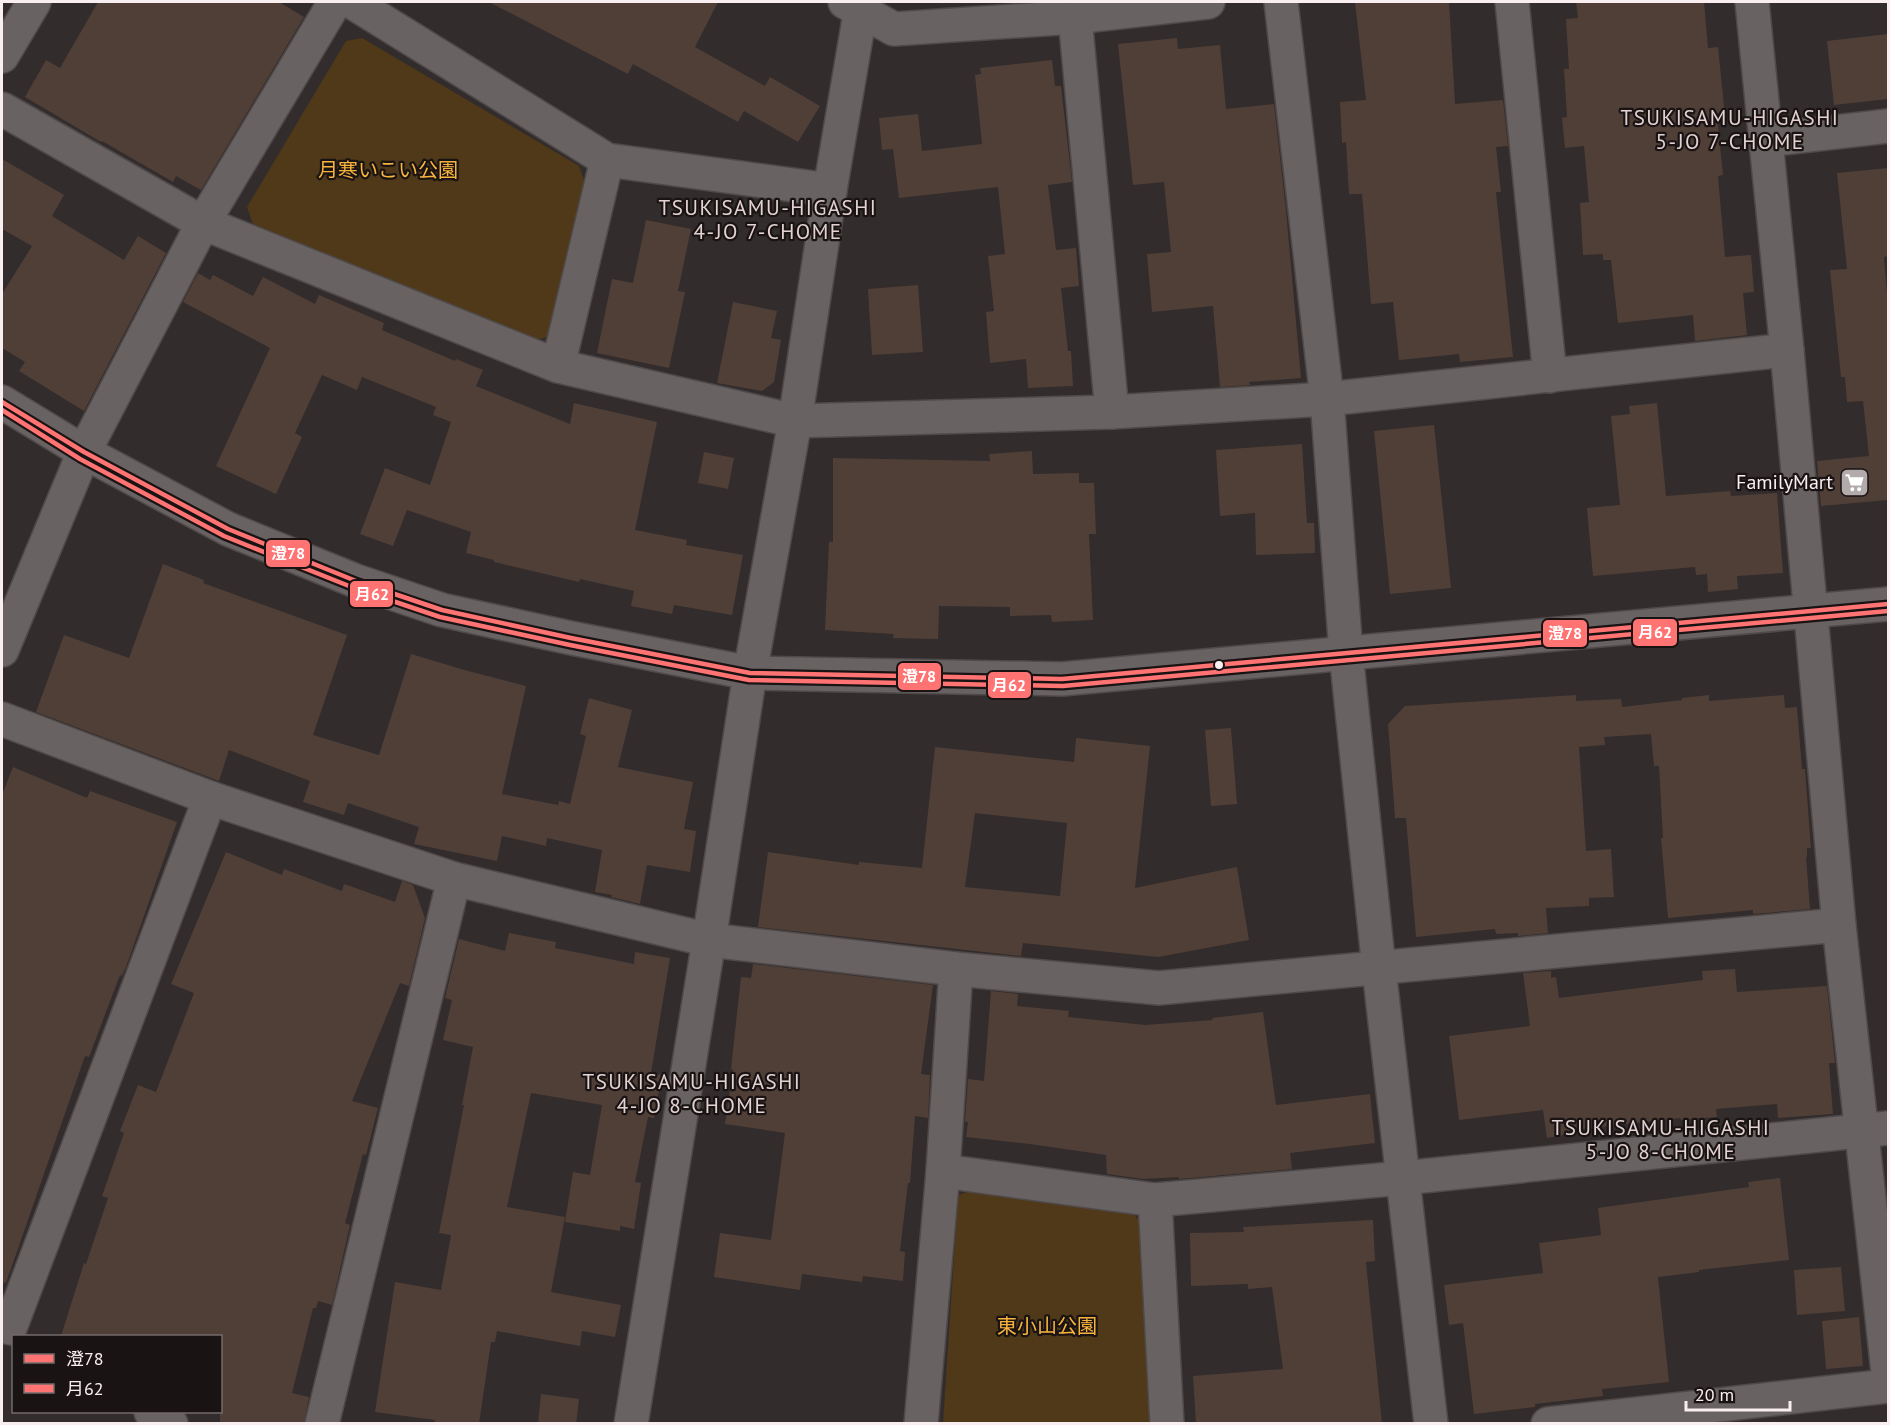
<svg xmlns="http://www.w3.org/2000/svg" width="1890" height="1425" font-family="'PT Sans','Noto Sans JP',sans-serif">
	<rect width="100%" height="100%" fill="#322c2c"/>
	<!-- green -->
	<g fill="#4f3918">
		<polygon points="362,38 579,166 584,180 549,336 534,341 253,224 247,207 346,41"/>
		<polygon points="971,1191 1129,1209 1139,1220 1150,1423 943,1424 958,1195"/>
	</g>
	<!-- building -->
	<g fill="#503f37" fill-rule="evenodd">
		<polygon points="98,2 279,2 304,17 201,190 176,176 173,182 102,141 101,142 25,97 46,60 60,68"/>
		<polygon points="489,2 718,2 695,47 765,86 770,77 820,106 798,142 744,111 738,122 633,64 628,74"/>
		<polygon points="1355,2 1449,2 1455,104 1503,100 1508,146 1496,147 1501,192 1496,192 1513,357 1460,362 1459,354 1399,360 1393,302 1371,304 1362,194 1349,194 1346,142 1342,143 1340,102 1366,100"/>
		<polygon points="1576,2 1704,2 1708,48 1718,47 1725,116 1717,117 1723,175 1718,176 1725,257 1751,255 1754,292 1743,293 1747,335 1695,341 1693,315 1618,323 1611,260 1603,260 1603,254 1583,255 1580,203 1589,202 1584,146 1565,148 1562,118 1567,117 1564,69 1569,69 1566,19 1578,18"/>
		<polygon points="1888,34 1888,99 1834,105 1827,41"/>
		<polygon points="1177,38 1178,49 1220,45 1226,109 1274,104 1286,210 1301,378 1249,382 1250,385 1220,387 1213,306 1152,312 1147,254 1171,252 1164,182 1133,185 1118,44"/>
		<polygon points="1052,60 1055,86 1061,86 1072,182 1048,185 1056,250 1076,248 1079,286 1061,288 1068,351 1071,351 1073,386 1028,388 1026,359 990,363 986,312 994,311 988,256 1005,254 998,187 899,198 893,149 882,150 879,118 918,114 922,151 982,144 975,75 981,74 980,68"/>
		<polygon points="2,159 64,195 52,216 124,260 138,236 166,253 84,411 19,371 25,362 2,348 2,294 32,246 2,229"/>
		<polygon points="1888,168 1888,256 1884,257 1888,306 1888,500 1821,506 1817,461 1869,456 1863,401 1847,402 1845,377 1841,377 1830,270 1847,269 1837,173"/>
		<polygon points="646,220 691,229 678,291 685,292 669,368 597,353 612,279 633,283"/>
		<polygon points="198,273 210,280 213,275 253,296 263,277 315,304 319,295 384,323 382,330 455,361 456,359 483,370 476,386 570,424 574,403 657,422 635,530 687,540 686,545 743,555 732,615 674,605 672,614 631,606 634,591 580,579 579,582 494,562 494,560 466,553 471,532 407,510 393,546 360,534 385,468 430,485 451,422 433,415 436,407 362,377 357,390 322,375 295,433 302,437 276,494 216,466 270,348 183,302"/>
		<polygon points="918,285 923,352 872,355 868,289"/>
		<polygon points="733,302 777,311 771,338 781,340 774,382 762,391 717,383"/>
		<polygon points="1657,403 1666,496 1730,491 1731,496 1777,493 1783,573 1737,576 1738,589 1708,592 1707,574 1696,575 1695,567 1593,576 1587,508 1620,505 1611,416 1630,414 1629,406"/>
		<polygon points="1434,425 1451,588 1390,594 1374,431"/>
		<polygon points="1302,444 1307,523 1314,523 1315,553 1256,555 1255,513 1220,516 1216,450"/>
		<polygon points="1032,451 1033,474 1079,473 1079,483 1094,483 1096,534 1089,534 1093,620 1052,622 1051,615 1010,616 1010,607 939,606 938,639 893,638 894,634 825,630 829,542 833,542 833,458 990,461 989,454"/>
		<polygon points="704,452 734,458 728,489 698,483"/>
		<polygon points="163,564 204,580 203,583 347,635 313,735 379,755 411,654 468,671 526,686 502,794 558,805 559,801 570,804 586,736 580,734 589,698 632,710 618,767 693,782 684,829 696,831 690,872 647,865 640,904 611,897 612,895 595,892 602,850 547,838 546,846 502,836 497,861 414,844 419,827 348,803 344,815 303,802 310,781 229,750 219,781 36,712 64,635 129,658"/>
		<polygon points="1576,695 1576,701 1621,699 1622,707 1682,700 1682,698 1709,695 1709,701 1784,695 1785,708 1797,707 1802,769 1805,769 1811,848 1807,848 1807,857 1806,857 1810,909 1753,914 1753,910 1668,918 1661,838 1663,838 1659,766 1654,766 1651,734 1604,737 1605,745 1579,747 1586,851 1611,849 1614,897 1589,898 1589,906 1546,908 1548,933 1518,936 1518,933 1496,934 1495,929 1416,937 1406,818 1395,818 1388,724 1405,706"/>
		<polygon points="1231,728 1237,804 1211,806 1205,730"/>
		<path d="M1076 738 1150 746 1135 888 1237 867 1249 940 1158 957 1023 943 1021 956 758 927 768 852 859 865V862L922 868 935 747 1074 762ZM975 813 1067 823 1060 896 965 887Z"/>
		<polygon points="13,767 87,798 90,791 177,822 126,967 122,976 120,975 89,1057 85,1056 6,1283 2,1282 2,795"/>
		<polygon points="226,852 282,875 284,869 342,891 344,884 395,902 402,881 413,885 425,918 409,986 400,983 352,1101 378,1108 366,1155 363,1154 345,1223 350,1225 332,1305 318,1301 316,1308 313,1308 292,1393 309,1397 304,1424 220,1424 220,1336 61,1336 84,1263 86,1264 108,1198 102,1196 124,1133 120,1131 138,1085 156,1092 194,993 171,984"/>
		<polygon points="509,933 556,942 555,948 634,964 635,952 670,958 651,1073 662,1075 654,1118 648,1117 635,1182 641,1183 634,1229 620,1226 620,1231 565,1222 573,1172 590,1175 602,1105 531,1093 507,1207 565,1217 551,1292 621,1305 615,1337 582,1331 580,1346 497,1331 495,1342 491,1342 479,1424 434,1424 435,1420 375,1412 395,1282 441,1290 451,1235 439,1233 464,1105 462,1105 473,1047 443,1040 452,1000 445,998 459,939 505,951"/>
		<polygon points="753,964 933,985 921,1074 930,1075 928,1118 915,1116 910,1183 908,1183 900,1251 905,1252 903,1281 863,1276 862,1282 802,1274 800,1290 714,1277 720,1233 771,1240 785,1133 725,1124 733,1070 731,1069 741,977 751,978"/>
		<polygon points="1735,969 1737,992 1827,986 1835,1063 1829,1063 1833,1114 1778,1118 1777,1104 1716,1109 1717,1117 1681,1120 1680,1118 1573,1130 1574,1133 1547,1138 1543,1110 1459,1120 1449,1036 1530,1026 1523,973 1551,971 1551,978 1556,977 1559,998 1703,980 1702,971"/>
		<polygon points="991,991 1018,994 1017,1006 1069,1011 1068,1017 1145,1025 1213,1020 1212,1018 1263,1012 1276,1105 1370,1094 1375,1143 1290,1153 1292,1169 1179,1179 1179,1177 1143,1179 1107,1174 1106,1155 1030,1144 966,1137 968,1122 965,1122 968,1079 984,1081"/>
		<polygon points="1780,1178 1789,1260 1699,1270 1699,1272 1658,1277 1669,1382 1602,1389 1603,1396 1535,1404 1535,1407 1474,1414 1463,1323 1449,1325 1444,1285 1543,1273 1539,1243 1601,1235 1598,1208 1749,1187 1748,1182"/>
		<polygon points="1373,1220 1375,1261 1366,1262 1382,1424 1196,1424 1193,1376 1283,1369 1272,1287 1248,1289 1248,1284 1191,1286 1190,1233 1244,1232 1243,1227"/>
		<polygon points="1841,1267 1845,1311 1797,1315 1794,1270"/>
		<polygon points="1859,1317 1863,1366 1826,1369 1822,1321"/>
		<polygon points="541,1394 579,1399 576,1424 538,1424"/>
	</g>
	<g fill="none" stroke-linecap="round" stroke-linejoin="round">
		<defs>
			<g id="street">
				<polyline points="352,2 607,160 830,190"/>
				<polyline points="845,2 894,29 1075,17 1208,2"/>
				<polyline points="1281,2 1327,399 1346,653 1379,969 1431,1424"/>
				<polyline points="1512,2 1550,376"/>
				<polyline points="1752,2 1787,350 1839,925 1888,1372"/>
				<polyline points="1075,17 1112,412"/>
				<polyline points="2,56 34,2"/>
				<polyline points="2,109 203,223 558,366 795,421 1112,412 1327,399 1787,350"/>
				<polyline points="1766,140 1888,126"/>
				<polyline points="558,366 607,160"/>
				<polyline points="2,650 84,452 203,223 335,2"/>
				<polyline points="2,719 210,798 454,879 709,940 956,969 1159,988 1839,925"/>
				<polyline points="943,1171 1155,1200 1403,1178 1888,1128"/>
				<polyline points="1155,1200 1167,1424"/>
				<polyline points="10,1328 210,798"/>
				<polyline points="151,1412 171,1424"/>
				<polyline points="322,1424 454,879"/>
				<polyline points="631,1424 709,940 750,673 795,421 830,190 862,2"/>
				<polyline points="921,1424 943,1171 956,969"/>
				<polyline points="1548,1424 1888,1386"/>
			</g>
			<polyline id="secondary" points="2,402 84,452 228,529 356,581 442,610 571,638 750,673 1062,679 1888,604"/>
		</defs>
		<!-- street casing -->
		<use href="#street" stroke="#4f4949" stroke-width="36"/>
		<!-- secondary casing -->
		<use href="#secondary" stroke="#4f4949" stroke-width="36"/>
		<!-- street -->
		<use href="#street" stroke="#686263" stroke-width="33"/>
		<!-- secondary -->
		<use href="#secondary" stroke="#686263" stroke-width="33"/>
		<defs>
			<polyline id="bus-1" points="2,402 84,452 228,529 356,581 442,610 571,638 750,673 1062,679 1888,604"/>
			<polyline id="bus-2" points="2,410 80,459 224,536 354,588 440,617 570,645 749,680 1063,686 1888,611"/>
		</defs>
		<!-- bus-1 casing -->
		<use href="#bus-1" stroke="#191313" stroke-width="9"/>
		<!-- bus-2 casing -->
		<use href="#bus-2" stroke="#191313" stroke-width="9"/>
		<!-- bus-1 -->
		<use href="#bus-1" stroke="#ff7373" stroke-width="4.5"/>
		<!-- bus-2 -->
		<use href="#bus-2" stroke="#ff7373" stroke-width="4.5"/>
	</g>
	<!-- icons -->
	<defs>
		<symbol id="supermarket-square" viewBox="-11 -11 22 22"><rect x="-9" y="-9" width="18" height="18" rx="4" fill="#b3abab" stroke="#191313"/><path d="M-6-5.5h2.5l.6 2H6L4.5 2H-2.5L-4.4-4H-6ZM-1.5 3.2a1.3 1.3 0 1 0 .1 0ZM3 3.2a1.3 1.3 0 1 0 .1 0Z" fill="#fff"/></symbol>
	</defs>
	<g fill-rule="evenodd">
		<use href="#supermarket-square" x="1838" y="466" width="33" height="33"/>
	</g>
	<!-- markers -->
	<circle fill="#f9eff0" stroke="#191313" stroke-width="2" cx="1219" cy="665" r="5"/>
	<g text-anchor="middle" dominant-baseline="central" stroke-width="4.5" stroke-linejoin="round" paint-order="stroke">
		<!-- park labels -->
		<g font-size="20" fill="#f8b33d" stroke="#191313">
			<text x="388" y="170">月寒いこい公園</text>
			<text x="1047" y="1326">東小山公園</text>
		</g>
		<!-- poi labels -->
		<g font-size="20" fill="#f9eff0" stroke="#191313" text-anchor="end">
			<text x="1833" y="482">FamilyMart</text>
		</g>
		<!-- neighbourhood labels -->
		<g font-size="21" letter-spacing="1.5" fill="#e4d2d3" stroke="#191313">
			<text x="1730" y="117">TSUKISAMU-HIGASHI<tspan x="1730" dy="24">5-JO 7-CHOME</tspan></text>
			<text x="768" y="207">TSUKISAMU-HIGASHI<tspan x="768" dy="24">4-JO 7-CHOME</tspan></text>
			<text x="692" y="1081">TSUKISAMU-HIGASHI<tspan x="692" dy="24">4-JO 8-CHOME</tspan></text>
			<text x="1661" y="1127">TSUKISAMU-HIGASHI<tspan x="1661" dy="24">5-JO 8-CHOME</tspan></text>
		</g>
	</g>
	<g stroke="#191313" stroke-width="2">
		<rect x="265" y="539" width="46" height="29" rx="6" fill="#ff7373"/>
		<rect x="349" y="580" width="45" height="28" rx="6" fill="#ff7373"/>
		<rect x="1632" y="618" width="46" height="29" rx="6" fill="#ff7373"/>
		<rect x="1542" y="619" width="46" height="29" rx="6" fill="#ff7373"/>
		<rect x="897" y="662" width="45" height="29" rx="6" fill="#ff7373"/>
		<rect x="987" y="671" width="45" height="28" rx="6" fill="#ff7373"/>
	</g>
	<g font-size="16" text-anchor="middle" font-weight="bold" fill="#fff">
		<text x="288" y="559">澄78</text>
		<text x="372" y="600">月62</text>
		<text x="1655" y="638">月62</text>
		<text x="1565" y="639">澄78</text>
		<text x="919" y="682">澄78</text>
		<text x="1009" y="691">月62</text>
	</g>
	<!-- border -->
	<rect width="1890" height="1425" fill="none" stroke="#f9eff0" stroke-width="6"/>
	<!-- legend -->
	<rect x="12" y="1335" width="210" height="78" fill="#191313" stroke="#736b6b" stroke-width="1.5"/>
	<rect x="24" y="1354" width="30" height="9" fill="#ff7373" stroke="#736b6b" stroke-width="1.5"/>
	<text x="66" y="1365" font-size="18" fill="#f9eff0">澄78</text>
	<rect x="24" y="1384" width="30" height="9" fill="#ff7373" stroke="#736b6b" stroke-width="1.5"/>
	<text x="66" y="1395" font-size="18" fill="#f9eff0">月62</text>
	<!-- scale -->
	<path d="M1686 1401v9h104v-9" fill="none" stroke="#f9eff0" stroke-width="3"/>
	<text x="1695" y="1401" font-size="18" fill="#f9eff0" stroke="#191313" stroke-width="4.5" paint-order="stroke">20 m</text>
</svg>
